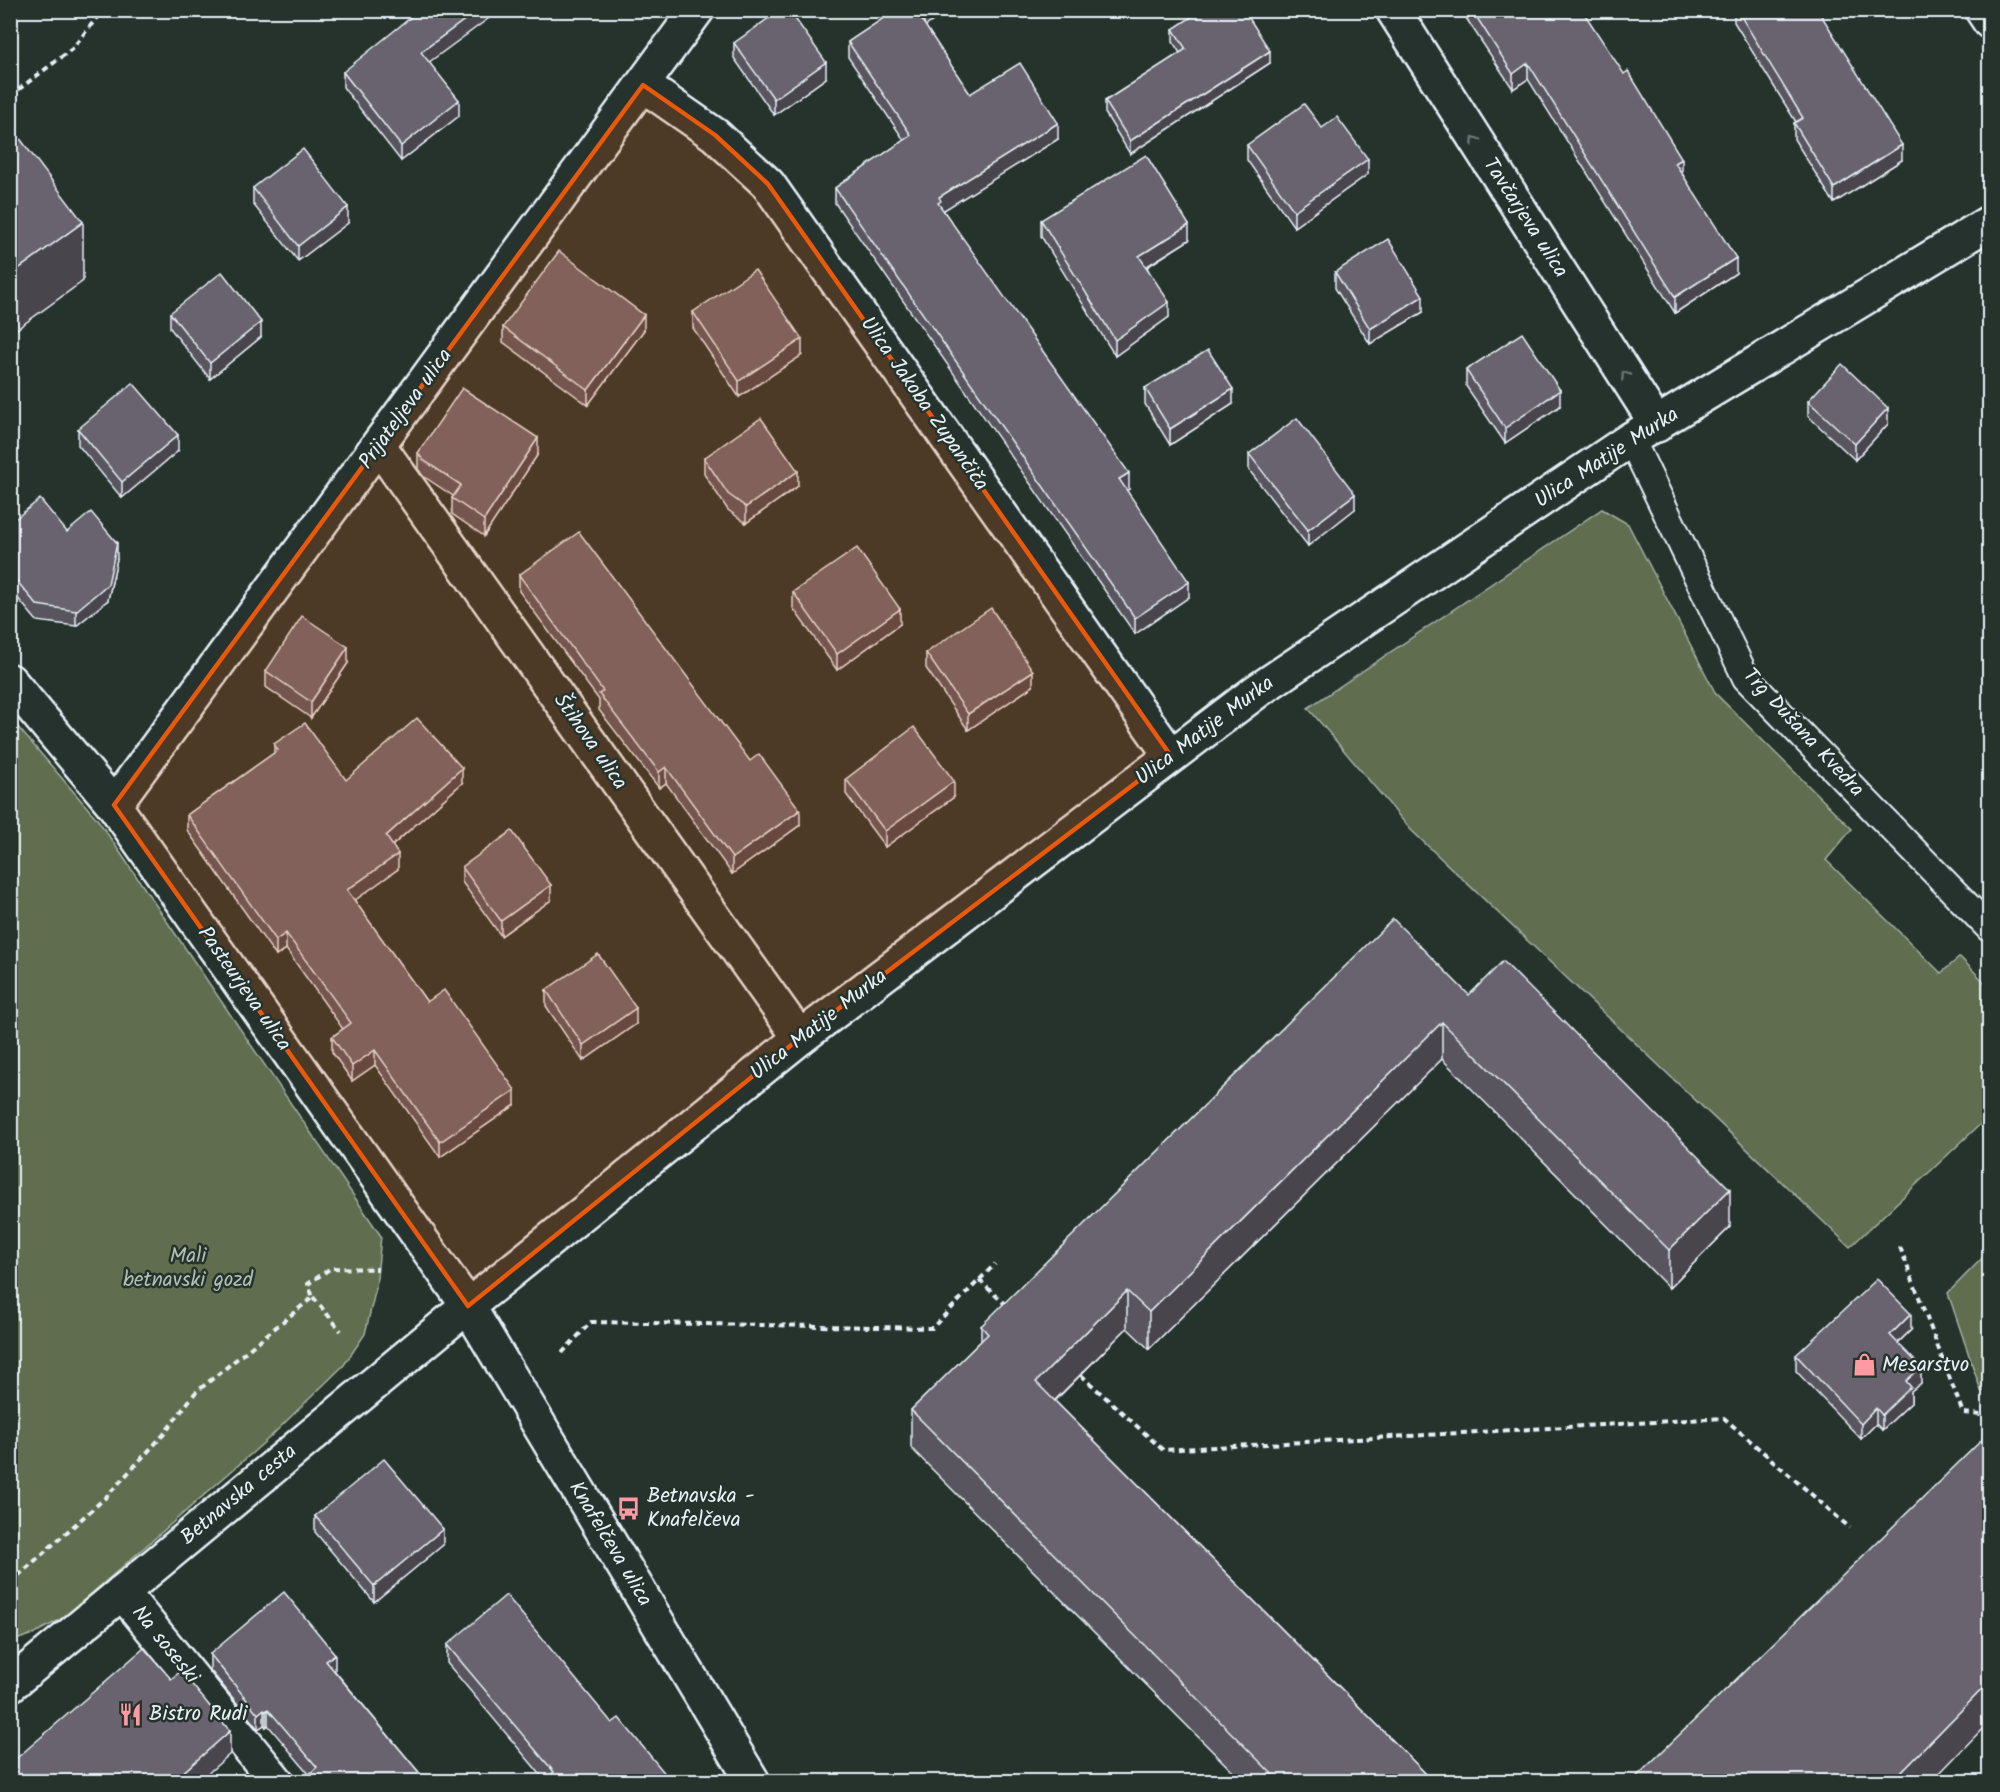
<svg xmlns="http://www.w3.org/2000/svg" width="2000" height="1792" font-family="Kalam,sans-serif">
	<rect width="100%" height="100%" fill="#26332d"/>
	<filter id="ink" filterUnits="userSpaceOnUse"><feTurbulence type="fractalNoise" baseFrequency=".0167" numOctaves="2"/><feDisplacementMap in="SourceGraphic" scale="12" xChannelSelector="R" yChannelSelector="G"/><feConvolveMatrix kernelMatrix="1 2 1 2 8 2 1 2 1" color-interpolation-filters="sRGB"/></filter>
	<g filter="url(#ink)">
		<!-- green -->
		<g fill="#616e4f" stroke="#a4b0a4" stroke-width="1.5">
			<polygon points="1602,509 1628,524 1716,694 1852,829 1826,860 1941,973 1960,957 1989,987 1989,1116 1850,1247 1411,830 1308,708"/>
			<polygon points="11,719 98,820 381,1236 376,1288 365,1334 344,1365 268,1439 65,1617 35,1633 11,1642"/>
			<polygon points="1989,1251 1989,1392 1981,1391 1948,1293"/>
		</g>
		<g fill="none" stroke-linecap="round" stroke-linejoin="round">
			<defs>
				<polyline id="service" points="1631,439 1746,678 1990,929"/>
				<g id="minor">
					<polyline points="1393,10 1657,425"/>
					<polyline points="1982,10 1990,22"/>
					<polyline points="643,85 715,135 768,184 1171,756"/>
					<polyline points="379,446 800,1038"/>
					<polyline points="114,805 697,10"/>
					<polyline points="468,1306 800,1038 1257,691 1631,439 1990,222"/>
					<polyline points="122,1592 277,1782"/>
				</g>
				<g id="tertiary">
					<polyline points="10,681 114,805 468,1306 753,1782"/>
					<polyline points="10,1685 468,1306"/>
				</g>
			</defs>
			<!-- service casing -->
			<use href="#service" stroke="#e8f1f8" stroke-width="30"/>
			<!-- minor casing -->
			<use href="#minor" stroke="#e8f1f8" stroke-width="38"/>
			<!-- tertiary casing -->
			<use href="#tertiary" stroke="#e8f1f8" stroke-width="38"/>
			<!-- path -->
			<g stroke="#e8f1f8" stroke-width="4" stroke-dasharray="6 4.5" stroke-linecap="butt">
				<polyline points="10,96 72,49 103,10"/>
				<polyline points="1900,1247 1963,1413 1990,1416"/>
				<polyline points="979,1280 1007,1306"/>
				<polyline points="313,1297 341,1331"/>
				<polyline points="562,1353 591,1322 932,1328 995,1264"/>
				<polyline points="1081,1375 1163,1450 1724,1418 1850,1528"/>
				<polyline points="10,1583 106,1497 164,1434 195,1393 313,1297 308,1284 331,1268 378,1269"/>
				<polyline points="1980,1782 1990,1772"/>
			</g>
			<!-- service -->
			<use href="#service" stroke="#26332d" stroke-width="26"/>
			<!-- minor -->
			<use href="#minor" stroke="#26332d" stroke-width="33"/>
			<!-- tertiary -->
			<use href="#tertiary" stroke="#26332d" stroke-width="33"/>
		</g>
		<!-- wall -->
		<g fill="#59555f" stroke="#e8f1f8" stroke-width="1.5">
			<polygon points="896,10 949,10 925,26 970,94 1058,139 943,210 1129,489 1126,490 1189,597 1135,634 835,203 835,188 904,140 848,57 848,42"/>
			<polygon points="1464,10 1582,10 1682,173 1736,273 1675,313 1528,79 1513,89 1464,15"/>
			<polygon points="1734,10 1818,10 1902,160 1834,203 1794,139 1794,123 1796,122 1734,22"/>
			<polygon points="1173,29 1270,63 1130,154 1105,113 1105,101 1180,53 1173,42"/>
			<polygon points="734,43 826,78 774,115 734,58"/>
			<polygon points="343,72 459,116 401,161 343,87"/>
			<polygon points="1322,128 1368,174 1294,227 1247,160 1247,145"/>
			<polygon points="253,188 348,223 298,261 253,204"/>
			<polygon points="1041,220 1189,240 1147,267 1169,317 1115,356 1041,236"/>
			<polygon points="1335,272 1423,312 1370,344 1335,288"/>
			<polygon points="693,312 802,355 739,397 693,328"/>
			<polygon points="170,313 261,337 210,379 170,328"/>
			<polygon points="503,327 644,330 588,405 503,342"/>
			<polygon points="1466,370 1560,406 1505,443 1466,386"/>
			<polygon points="1145,388 1233,404 1170,445 1145,404"/>
			<polygon points="1808,401 1888,424 1855,460 1808,416"/>
			<polygon points="78,429 178,451 122,498 78,445"/>
			<polygon points="418,453 538,454 484,536 452,514 452,498 453,496 423,476 418,469"/>
			<polygon points="1249,454 1355,509 1308,546 1249,470"/>
			<polygon points="704,458 798,486 746,523 728,510 704,474"/>
			<polygon points="10,523 67,532 117,559 108,600 76,626 37,621 10,589"/>
			<polygon points="519,575 750,761 800,825 732,874 666,783 659,788 599,710 599,700 519,591"/>
			<polygon points="793,592 900,624 837,670 793,608"/>
			<polygon points="926,653 1033,686 968,730 926,668"/>
			<polygon points="348,663 311,718 266,687 266,671"/>
			<polygon points="274,744 346,780 462,783 392,846 398,869 354,900 427,1002 515,1105 440,1157 375,1065 352,1081 332,1052 332,1037 343,1029 286,949 276,956 187,830 187,815 274,753"/>
			<polygon points="846,779 954,797 885,847 846,794"/>
			<polygon points="462,867 551,900 501,936 462,882"/>
			<polygon points="546,990 636,1024 583,1061 546,1006"/>
			<polygon points="1469,995 1730,1227 1669,1288 1442,1059 1149,1349 1127,1328 1055,1401 1434,1782 1243,1782 911,1448 911,1410 981,1341 981,1326"/>
			<polygon points="1911,1330 1898,1343 1921,1383 1911,1391 1911,1403 1882,1430 1876,1424 1861,1439 1796,1371 1796,1355"/>
			<polygon points="315,1516 443,1545 374,1602 315,1532"/>
			<polygon points="447,1645 612,1723 545,1780 447,1663"/>
			<polygon points="210,1654 335,1670 334,1670 427,1782 309,1774 268,1725 266,1727 264,1725 258,1729 210,1670"/>
		</g>
		<!-- shaded-wall -->
		<g fill="#48454d" stroke="#e8f1f8" stroke-width="1.5">
			<polygon points="478,10 500,10 421,68 421,52"/>
			<polygon points="928,10 949,10 924,27 924,14"/>
			<polygon points="1270,51 1270,63 1130,154 1130,141"/>
			<polygon points="826,62 826,78 774,115 774,99"/>
			<polygon points="1528,63 1528,79 1513,89 1513,74"/>
			<polygon points="459,100 459,116 401,161 401,146"/>
			<polygon points="1058,123 1058,139 941,212 938,203 939,197"/>
			<polygon points="1902,145 1902,160 1834,203 1834,188"/>
			<polygon points="1368,159 1368,174 1294,227 1294,211"/>
			<polygon points="1682,159 1682,174 1675,163"/>
			<polygon points="348,207 348,223 298,261 298,246"/>
			<polygon points="83,222 83,281 10,334 10,275"/>
			<polygon points="1189,225 1189,240 1139,271 1139,256"/>
			<polygon points="1736,258 1736,273 1675,313 1675,297"/>
			<polygon points="1423,296 1423,312 1370,344 1370,329"/>
			<polygon points="1169,302 1169,317 1115,356 1115,340"/>
			<polygon points="644,315 644,330 588,405 588,390"/>
			<polygon points="261,322 261,337 210,379 210,363"/>
			<polygon points="802,339 802,355 739,397 739,381"/>
			<polygon points="1233,389 1233,404 1170,445 1170,429"/>
			<polygon points="1560,390 1560,406 1505,443 1505,428"/>
			<polygon points="1888,408 1888,424 1855,460 1855,444"/>
			<polygon points="178,435 178,451 122,498 122,482"/>
			<polygon points="538,438 538,454 484,536 484,520"/>
			<polygon points="798,471 798,486 746,523 746,507"/>
			<polygon points="1129,473 1129,489 1119,495 1119,479"/>
			<polygon points="1355,494 1355,509 1308,546 1308,530"/>
			<polygon points="117,543 117,559 108,600 76,626 76,611"/>
			<polygon points="1189,582 1189,597 1135,634 1135,618"/>
			<polygon points="900,609 900,624 837,670 837,654"/>
			<polygon points="348,647 348,663 311,718 311,702"/>
			<polygon points="1033,671 1033,686 968,730 968,714"/>
			<polygon points="666,767 666,783 659,788 659,772"/>
			<polygon points="462,768 462,783 386,851 386,836"/>
			<polygon points="954,781 954,797 885,847 885,831"/>
			<polygon points="800,810 800,825 732,874 732,858"/>
			<polygon points="398,854 398,869 347,906 347,890"/>
			<polygon points="551,885 551,900 501,936 501,921"/>
			<polygon points="286,933 286,949 276,956 276,940"/>
			<polygon points="636,1008 636,1024 583,1061 583,1045"/>
			<polygon points="1442,1022 1442,1059 1149,1349 1149,1312"/>
			<polygon points="375,1050 375,1065 352,1081 352,1066"/>
			<polygon points="515,1090 515,1105 440,1157 440,1142"/>
			<polygon points="1730,1189 1730,1227 1669,1288 1669,1250"/>
			<polygon points="1127,1291 1127,1328 1036,1419 1036,1382"/>
			<polygon points="1911,1314 1911,1330 1890,1350 1890,1335"/>
			<polygon points="1921,1367 1921,1383 1911,1391 1911,1403 1882,1430 1882,1415 1906,1381"/>
			<polygon points="1876,1408 1876,1424 1861,1439 1861,1424"/>
			<polygon points="443,1529 443,1545 374,1602 374,1586"/>
			<polygon points="335,1654 335,1670 326,1677 326,1661"/>
			<polygon points="1989,1682 1989,1722 1931,1782 1891,1782"/>
			<polygon points="264,1709 264,1725 258,1729 258,1714"/>
			<polygon points="268,1709 268,1725 266,1727 266,1711"/>
			<polygon points="230,1731 230,1754 198,1782 172,1782"/>
		</g>
		<!-- building -->
		<g fill="#67636e" stroke="#e8f1f8" stroke-width="1.5">
			<polygon points="420,10 478,10 421,52 459,100 401,146 343,72"/>
			<polygon points="780,10 789,10 826,62 774,99 734,43"/>
			<polygon points="896,10 915,10 970,94 1020,63 1058,123 939,197 941,201 938,203 1129,473 1119,479 1189,582 1135,618 835,188 911,135 848,42"/>
			<polygon points="1202,10 1244,10 1270,51 1130,141 1105,101 1186,49 1173,29"/>
			<polygon points="1472,10 1582,10 1624,74 1628,71 1682,159 1675,163 1736,258 1675,297 1528,63 1513,74"/>
			<polygon points="1737,10 1818,10 1902,145 1834,188 1794,123 1803,118"/>
			<polygon points="1304,104 1322,128 1337,117 1368,159 1294,211 1247,145"/>
			<polygon points="12,128 83,222 10,275 10,130"/>
			<polygon points="303,149 348,207 298,246 253,188"/>
			<polygon points="1146,155 1189,225 1139,256 1169,302 1115,340 1041,220"/>
			<polygon points="1388,239 1423,296 1370,329 1335,272"/>
			<polygon points="559,251 644,315 588,390 503,327"/>
			<polygon points="755,270 802,339 739,381 693,312"/>
			<polygon points="222,272 261,322 210,363 170,313"/>
			<polygon points="1522,333 1560,390 1505,428 1466,370"/>
			<polygon points="1208,350 1233,389 1170,429 1145,388"/>
			<polygon points="1842,364 1888,408 1855,444 1808,401"/>
			<polygon points="133,383 178,435 122,482 78,429"/>
			<polygon points="462,388 538,438 484,520 452,498 461,485 423,460 418,453"/>
			<polygon points="761,418 798,471 746,507 728,494 704,458"/>
			<polygon points="1297,418 1355,494 1308,530 1249,454"/>
			<polygon points="40,499 67,532 91,512 117,543 108,584 76,611 37,605 10,573 10,523"/>
			<polygon points="579,532 750,761 759,754 800,810 732,858 666,767 659,772 599,694 603,691 519,575"/>
			<polygon points="857,548 900,609 837,654 793,592"/>
			<polygon points="991,608 1033,671 968,714 926,653"/>
			<polygon points="302,616 348,647 311,702 266,671"/>
			<polygon points="417,718 462,768 386,836 398,854 347,890 427,1002 444,990 515,1090 440,1142 375,1050 352,1066 332,1037 351,1023 286,933 276,940 187,815 278,750 274,744 305,723 346,780"/>
			<polygon points="914,727 954,781 885,831 846,779"/>
			<polygon points="512,831 551,885 501,921 462,867"/>
			<polygon points="1393,919 1469,995 1503,961 1730,1189 1669,1250 1442,1022 1149,1312 1127,1291 1036,1382 1434,1782 1280,1782 911,1410 988,1334 981,1326"/>
			<polygon points="598,954 636,1008 583,1045 546,990"/>
			<polygon points="1877,1279 1911,1314 1890,1335 1921,1367 1906,1381 1911,1387 1882,1415 1876,1408 1861,1424 1796,1355"/>
			<polygon points="1989,1433 1989,1682 1891,1782 1631,1782"/>
			<polygon points="384,1459 443,1529 374,1586 315,1516"/>
			<polygon points="284,1592 335,1654 326,1661 427,1782 301,1782 317,1767 268,1709 266,1711 264,1709 258,1714 210,1654"/>
			<polygon points="506,1595 612,1723 619,1718 672,1782 543,1782 554,1772 447,1645"/>
			<polygon points="144,1648 171,1679 181,1671 230,1731 172,1782 10,1782 10,1764"/>
		</g>
		<!-- one-way arrows -->
		<defs><path id="oneway-chevron" d="M-2-3.5L2.5 0L-2 3.5" fill="none" stroke-width="1.6" stroke-linecap="round" stroke-linejoin="round" transform="scale(1.5)"/></defs>
		<g stroke="#6a7674">
			<use href="#oneway-chevron" transform="translate(1475 140) rotate(-123)"/>
			<use href="#oneway-chevron" transform="translate(1625 375) rotate(-123)"/>
		</g>
	</g>
	<!-- marked area -->
	<path fill="#e8590c" fill-opacity="0.2" stroke="#e8590c" stroke-width="4.5" stroke-linejoin="round" d="M643 85 715 135 768 184 1171 756 800 1038 468 1306 114 805Z"/>
	<!-- icons -->
	<defs>
		<symbol id="shop-bare" viewBox="-9 -9 18 18"><path d="M-5-2.5h2.3a2.7 3.5 0 0 1 5.4 0H5L5.5 6h-11ZM-1.5-2.5h3a1.5 2.3 0 0 0-3 0Z" fill="#ff9aa2" stroke="#26332d" stroke-width="2.5" paint-order="stroke"/></symbol>
		<symbol id="bus-bare" viewBox="-9 -9 18 18"><path d="M-5-6H5V4H4V6H2V4H-2V6H-4V4H-5ZM-3.5-4V0h7V-4ZM-3.5 1.2v1.5H-2V1.2ZM2 1.2v1.5H3.5V1.2Z" fill="#ff9aa2" stroke="#26332d" stroke-width="2.5" paint-order="stroke"/></symbol>
		<symbol id="restaurant-bare" viewBox="-9 -9 18 18"><path d="M-5-6h1v4h1v-4h1v4h1v-4h1v5L-1.5 .5V6h-2V.5L-5-1ZM5-6V6H3V1.5H1.5Q1.5-4 5-6Z" fill="#ff9aa2" stroke="#26332d" stroke-width="2.5" paint-order="stroke"/></symbol>
	</defs>
	<g fill-rule="evenodd">
		<use href="#shop-bare" x="1848" y="1348" width="33" height="33"/>
		<use href="#bus-bare" x="612" y="1492" width="33" height="33"/>
		<use href="#restaurant-bare" x="114" y="1698" width="33" height="33"/>
	</g>
	<g text-anchor="middle" dominant-baseline="central" stroke-width="5" stroke-linejoin="round" paint-order="stroke">
		<!-- street labels -->
		<g font-size="21" fill="#e8f1f8" stroke="#26332d">
			<text transform="translate(1525 218) rotate(57)">Tavčarjeva ulica</text>
			<text transform="translate(924 404) rotate(55)">Ulica Jakoba Zupančiča</text>
			<text transform="translate(406 409) rotate(-54)">Prijateljeva ulica</text>
			<text transform="translate(1607 458) rotate(-33)">Ulica Matije Murka</text>
			<text transform="translate(1205 731) rotate(-37)">Ulica Matije Murka</text>
			<text transform="translate(1803 733) rotate(47)">Trg Dušana Kvedra</text>
			<text transform="translate(590 742) rotate(55)">Štihova ulica</text>
			<text transform="translate(244 989) rotate(55)">Pasteurjeva ulica</text>
			<text transform="translate(819 1025) rotate(-38)">Ulica Matije Murka</text>
			<text transform="translate(239 1495) rotate(-40)">Betnavska cesta</text>
			<text transform="translate(610 1544) rotate(59)">Knafelčeva ulica</text>
			<text transform="translate(165 1645) rotate(51)">Na soseski</text>
		</g>
		<!-- park labels -->
		<g font-size="21" fill="#b2bdb4" stroke="#26332d">
			<text x="188" y="1256">Mali<tspan x="188" dy="24">betnavski gozd</tspan></text>
		</g>
		<!-- poi labels -->
		<g font-size="21" fill="#e8f1f8" stroke="#26332d" text-anchor="start">
			<text x="1882" y="1365">Mesarstvo</text>
			<text x="647" y="1496">Betnavska -<tspan x="647" dy="24">Knafelčeva</tspan></text>
			<text x="149" y="1714">Bistro Rudi</text>
		</g>
	</g>
	<!-- margin -->
	<rect width="2000" height="1792" fill="none" stroke="#26332d" stroke-width="36"/>
	<rect x="18" y="18" width="1964" height="1756" fill="none" stroke="#e8f1f8" stroke-width="2" filter="url(#ink)"/>
</svg>
